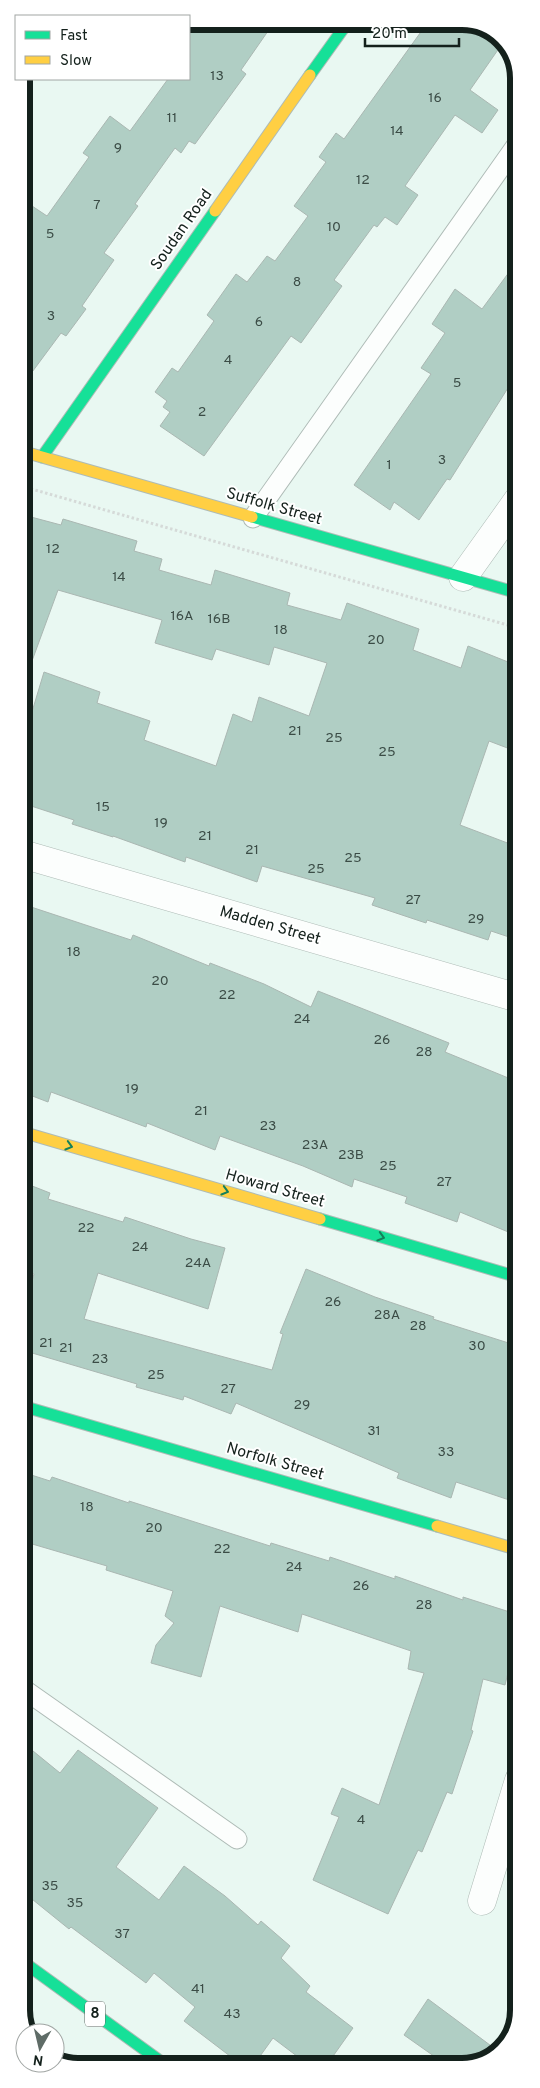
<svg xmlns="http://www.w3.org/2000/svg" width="540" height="2088" font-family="Overpass,sans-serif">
	<rect width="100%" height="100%" fill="#e9f8f2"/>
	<!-- building -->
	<g fill="#b0cec4" stroke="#aab7b2">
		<polygon points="189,21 275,21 241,70 246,74 195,144 189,141 181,153 175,148 135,204 138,206 104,253 114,260 82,306 86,309 66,336 61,333 21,387 21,221 32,206 47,216 89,157 83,153 110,116 130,131 168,79 189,79"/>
		<polygon points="428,22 469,22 481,27 502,44 470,90 498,110 482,133 455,115 405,186 418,195 397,225 385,217 377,227 374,225 334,280 342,286 301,343 291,336 204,456 160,426 170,412 163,407 167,401 155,392 172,368 178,372 214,321 207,315 236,274 247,282 267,256 275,261 308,216 294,206 326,162 319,157 336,133 344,139"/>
		<polygon points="518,260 518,372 450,480 447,479 419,520 394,502 390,510 354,485 431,374 421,368 445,333 432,324 455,289 482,309"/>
		<polygon points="31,517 61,525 63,519 137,541 134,551 162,559 159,570 211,585 215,570 290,593 287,605 341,620 347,603 419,629 413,650 461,668 468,646 518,666 518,752 489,741 460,825 518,847 518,940 491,931 488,940 427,920 426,923 372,905 375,898 262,866 257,882 186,857 185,862 113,836 113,837 72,824 74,820 22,803 22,745 44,672 100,692 97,703 150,721 144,740 216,766 233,714 252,722 259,697 309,716 327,663 274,647 269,665 216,649 212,660 155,643 162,620 58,590 25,680 22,680 22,530 27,532"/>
		<polygon points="22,904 131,940 133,935 209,966 210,963 264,984 311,1007 318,991 449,1043 445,1052 518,1082 518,1236 460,1212 457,1222 405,1203 407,1197 354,1179 352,1187 303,1166 220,1136 215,1150 147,1123 146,1127 51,1092 48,1102 22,1092"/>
		<polygon points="22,1182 50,1193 48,1199 123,1222 125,1217 191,1239 225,1248 208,1309 98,1273 84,1319 272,1370 283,1334 280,1333 306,1269 375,1297 434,1317 433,1319 518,1346 518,1503 456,1482 451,1498 397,1478 399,1473 236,1403 231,1414 184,1396 183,1400 136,1387 137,1384 22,1350 22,1317 34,1274 22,1269"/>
		<polygon points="22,1472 50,1481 52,1477 129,1503 129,1501 270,1546 271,1543 329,1561 330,1557 395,1579 395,1576 463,1600 463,1597 519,1615 519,1628 505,1685 483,1679 471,1730 473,1731 452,1794 447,1792 422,1852 418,1850 388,1914 313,1880 339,1817 331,1814 342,1788 379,1805 424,1673 408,1669 411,1651 302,1614 298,1632 220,1606 201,1677 151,1663 156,1645 174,1623 165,1616 173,1591 106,1570 107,1566 22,1541"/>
		<polygon points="22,1742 60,1773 78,1750 158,1808 116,1867 159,1900 184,1866 225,1896 258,1925 261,1921 290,1946 281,1958 310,1986 306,1992 353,2028 326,2066 310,2066 273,2038 253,2066 243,2066 184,2021 195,2007 154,1973 146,1983 71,1927 69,1929 22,1891"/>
		<polygon points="428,1999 498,2051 473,2066 448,2066 404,2035"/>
	</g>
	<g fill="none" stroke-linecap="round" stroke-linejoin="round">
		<defs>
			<g id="lane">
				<polyline points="253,518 518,143"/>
				<polyline points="22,1688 237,1839"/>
			</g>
			<g id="street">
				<polyline points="463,577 518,500"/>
				<polyline points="22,854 518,998"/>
				<polyline points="482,1901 519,1780"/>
			</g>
			<g id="fast">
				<polyline points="310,75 348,22"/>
				<polyline points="42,457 215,211"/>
				<polyline points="252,517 518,593"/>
				<polyline points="320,1219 518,1277"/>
				<polyline points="22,1406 437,1526"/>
				<polyline points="22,1961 167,2066"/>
			</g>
			<g id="slow">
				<polyline points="215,211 310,75"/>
				<polyline points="21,451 252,517"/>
				<polyline points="22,1132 320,1219"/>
				<polyline points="437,1526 519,1550"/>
			</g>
		</defs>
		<!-- lane casing -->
		<use href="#lane" stroke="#aebbb6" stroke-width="21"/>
		<!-- street casing -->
		<use href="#street" stroke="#aebbb6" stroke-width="29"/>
		<!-- fast casing -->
		<use href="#fast" stroke="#aebbb6" stroke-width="13"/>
		<!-- slow casing -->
		<use href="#slow" stroke="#aebbb6" stroke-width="13"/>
		<!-- path -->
		<polyline stroke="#d5dad8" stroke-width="3" stroke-dasharray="2.5 2.5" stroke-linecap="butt" points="21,486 518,628"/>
		<!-- lane -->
		<use href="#lane" stroke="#fcfefd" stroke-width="19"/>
		<!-- street -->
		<use href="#street" stroke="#fcfefd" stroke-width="28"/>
		<!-- fast -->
		<use href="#fast" stroke="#16e098" stroke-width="11"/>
		<!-- slow -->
		<use href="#slow" stroke="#ffcf43" stroke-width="11"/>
	</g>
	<!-- one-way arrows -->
	<defs><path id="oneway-chevron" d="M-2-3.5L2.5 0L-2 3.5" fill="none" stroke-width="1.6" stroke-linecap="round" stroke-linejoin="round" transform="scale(1.25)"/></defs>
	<g stroke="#15805a">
		<use href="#oneway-chevron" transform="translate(69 1146) rotate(16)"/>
		<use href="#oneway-chevron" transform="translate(225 1191) rotate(16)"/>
		<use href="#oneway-chevron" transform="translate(381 1237) rotate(16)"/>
	</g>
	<g text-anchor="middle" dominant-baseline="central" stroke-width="4" stroke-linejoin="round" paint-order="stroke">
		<!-- number labels -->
		<g font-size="14" fill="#3b4c46">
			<text x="217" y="76">13</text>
			<text x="435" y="98">16</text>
			<text x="172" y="118">11</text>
			<text x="397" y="131">14</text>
			<text x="118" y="148">9</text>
			<text x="363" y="180">12</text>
			<text x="97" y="205">7</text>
			<text x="334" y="227">10</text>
			<text x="50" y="234">5</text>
			<text x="297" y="282">8</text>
			<text x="51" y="316">3</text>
			<text x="259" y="322">6</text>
			<text x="228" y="360">4</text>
			<text x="457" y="383">5</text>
			<text x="202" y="412">2</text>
			<text x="442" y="460">3</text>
			<text x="389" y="465">1</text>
			<text x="53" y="549">12</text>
			<text x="119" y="577">14</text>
			<text x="182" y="616">16A</text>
			<text x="219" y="619">16B</text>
			<text x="281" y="630">18</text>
			<text x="376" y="640">20</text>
			<text x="295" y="731">21</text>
			<text x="334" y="738">25</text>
			<text x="387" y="752">25</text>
			<text x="103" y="807">15</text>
			<text x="161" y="823">19</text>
			<text x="205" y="836">21</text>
			<text x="252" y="850">21</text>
			<text x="353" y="858">25</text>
			<text x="316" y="869">25</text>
			<text x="413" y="900">27</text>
			<text x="476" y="919">29</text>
			<text x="74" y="952">18</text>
			<text x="160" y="981">20</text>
			<text x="227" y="995">22</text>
			<text x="302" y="1019">24</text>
			<text x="382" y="1040">26</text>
			<text x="424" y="1052">28</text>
			<text x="132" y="1089">19</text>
			<text x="201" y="1111">21</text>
			<text x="268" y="1126">23</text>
			<text x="315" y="1145">23A</text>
			<text x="351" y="1155">23B</text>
			<text x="388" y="1166">25</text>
			<text x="444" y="1182">27</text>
			<text x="86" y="1228">22</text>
			<text x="140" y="1247">24</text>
			<text x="198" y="1263">24A</text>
			<text x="333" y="1302">26</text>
			<text x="387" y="1315">28A</text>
			<text x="418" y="1326">28</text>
			<text x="46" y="1343">21</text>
			<text x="477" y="1346">30</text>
			<text x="66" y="1348">21</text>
			<text x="100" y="1359">23</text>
			<text x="156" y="1375">25</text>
			<text x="228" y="1389">27</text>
			<text x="302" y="1405">29</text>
			<text x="374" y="1431">31</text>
			<text x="446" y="1452">33</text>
			<text x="87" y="1507">18</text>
			<text x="154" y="1528">20</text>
			<text x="222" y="1549">22</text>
			<text x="294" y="1567">24</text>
			<text x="361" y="1586">26</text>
			<text x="424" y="1605">28</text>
			<text x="361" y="1820">4</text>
			<text x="50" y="1886">35</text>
			<text x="75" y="1903">35</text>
			<text x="122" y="1934">37</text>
			<text x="198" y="1989">41</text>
			<text x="232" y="2014">43</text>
		</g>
		<!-- shield labels -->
		<rect fill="#fff" stroke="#5a6460" stroke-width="1" x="85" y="2001.5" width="20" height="25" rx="4"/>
		<g font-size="15" font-weight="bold" fill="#14211c">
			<text x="95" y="2014">8</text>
		</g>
		<!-- street labels -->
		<g font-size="16" fill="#14211c" stroke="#fff">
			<text transform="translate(182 230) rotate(-55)">Soudan Road</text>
			<text transform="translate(274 507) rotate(16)">Suffolk Street</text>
			<text transform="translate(270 926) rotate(16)">Madden Street</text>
			<text transform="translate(275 1189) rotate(16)">Howard Street</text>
			<text transform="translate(275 1462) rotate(16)">Norfolk Street</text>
		</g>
	</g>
	<!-- crop -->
	<path d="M0 0H540V2088H0ZM78 30H462A48 48 0 0 1 510 78V2010A48 48 0 0 1 462 2058H78A48 48 0 0 1 30 2010V78A48 48 0 0 1 78 30Z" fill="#fff" fill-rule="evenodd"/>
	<path fill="none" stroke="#14211c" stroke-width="6" d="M78 30H462A48 48 0 0 1 510 78V2010A48 48 0 0 1 462 2058H78A48 48 0 0 1 30 2010V78A48 48 0 0 1 78 30Z"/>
	<!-- legend -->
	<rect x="15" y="15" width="175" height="65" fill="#ffffff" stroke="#a1a6a4"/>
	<rect x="25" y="31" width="25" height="8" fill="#16e098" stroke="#a1a6a4"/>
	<text x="60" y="40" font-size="15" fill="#14211c">Fast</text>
	<rect x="25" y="56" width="25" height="8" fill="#ffcf43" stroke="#a1a6a4"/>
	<text x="60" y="65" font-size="15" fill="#14211c">Slow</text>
	<!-- north arrow -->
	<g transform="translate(40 2048) rotate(188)"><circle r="24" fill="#ffffff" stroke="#a1a6a4"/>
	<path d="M0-4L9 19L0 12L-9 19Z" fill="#5f6c67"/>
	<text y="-8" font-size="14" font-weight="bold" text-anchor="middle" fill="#14211c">N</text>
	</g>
	<!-- scale -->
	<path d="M365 38v8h94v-8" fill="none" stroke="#14211c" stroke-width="2.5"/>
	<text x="372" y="38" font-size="15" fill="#14211c" stroke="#ffffff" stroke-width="4" paint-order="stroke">20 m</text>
</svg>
